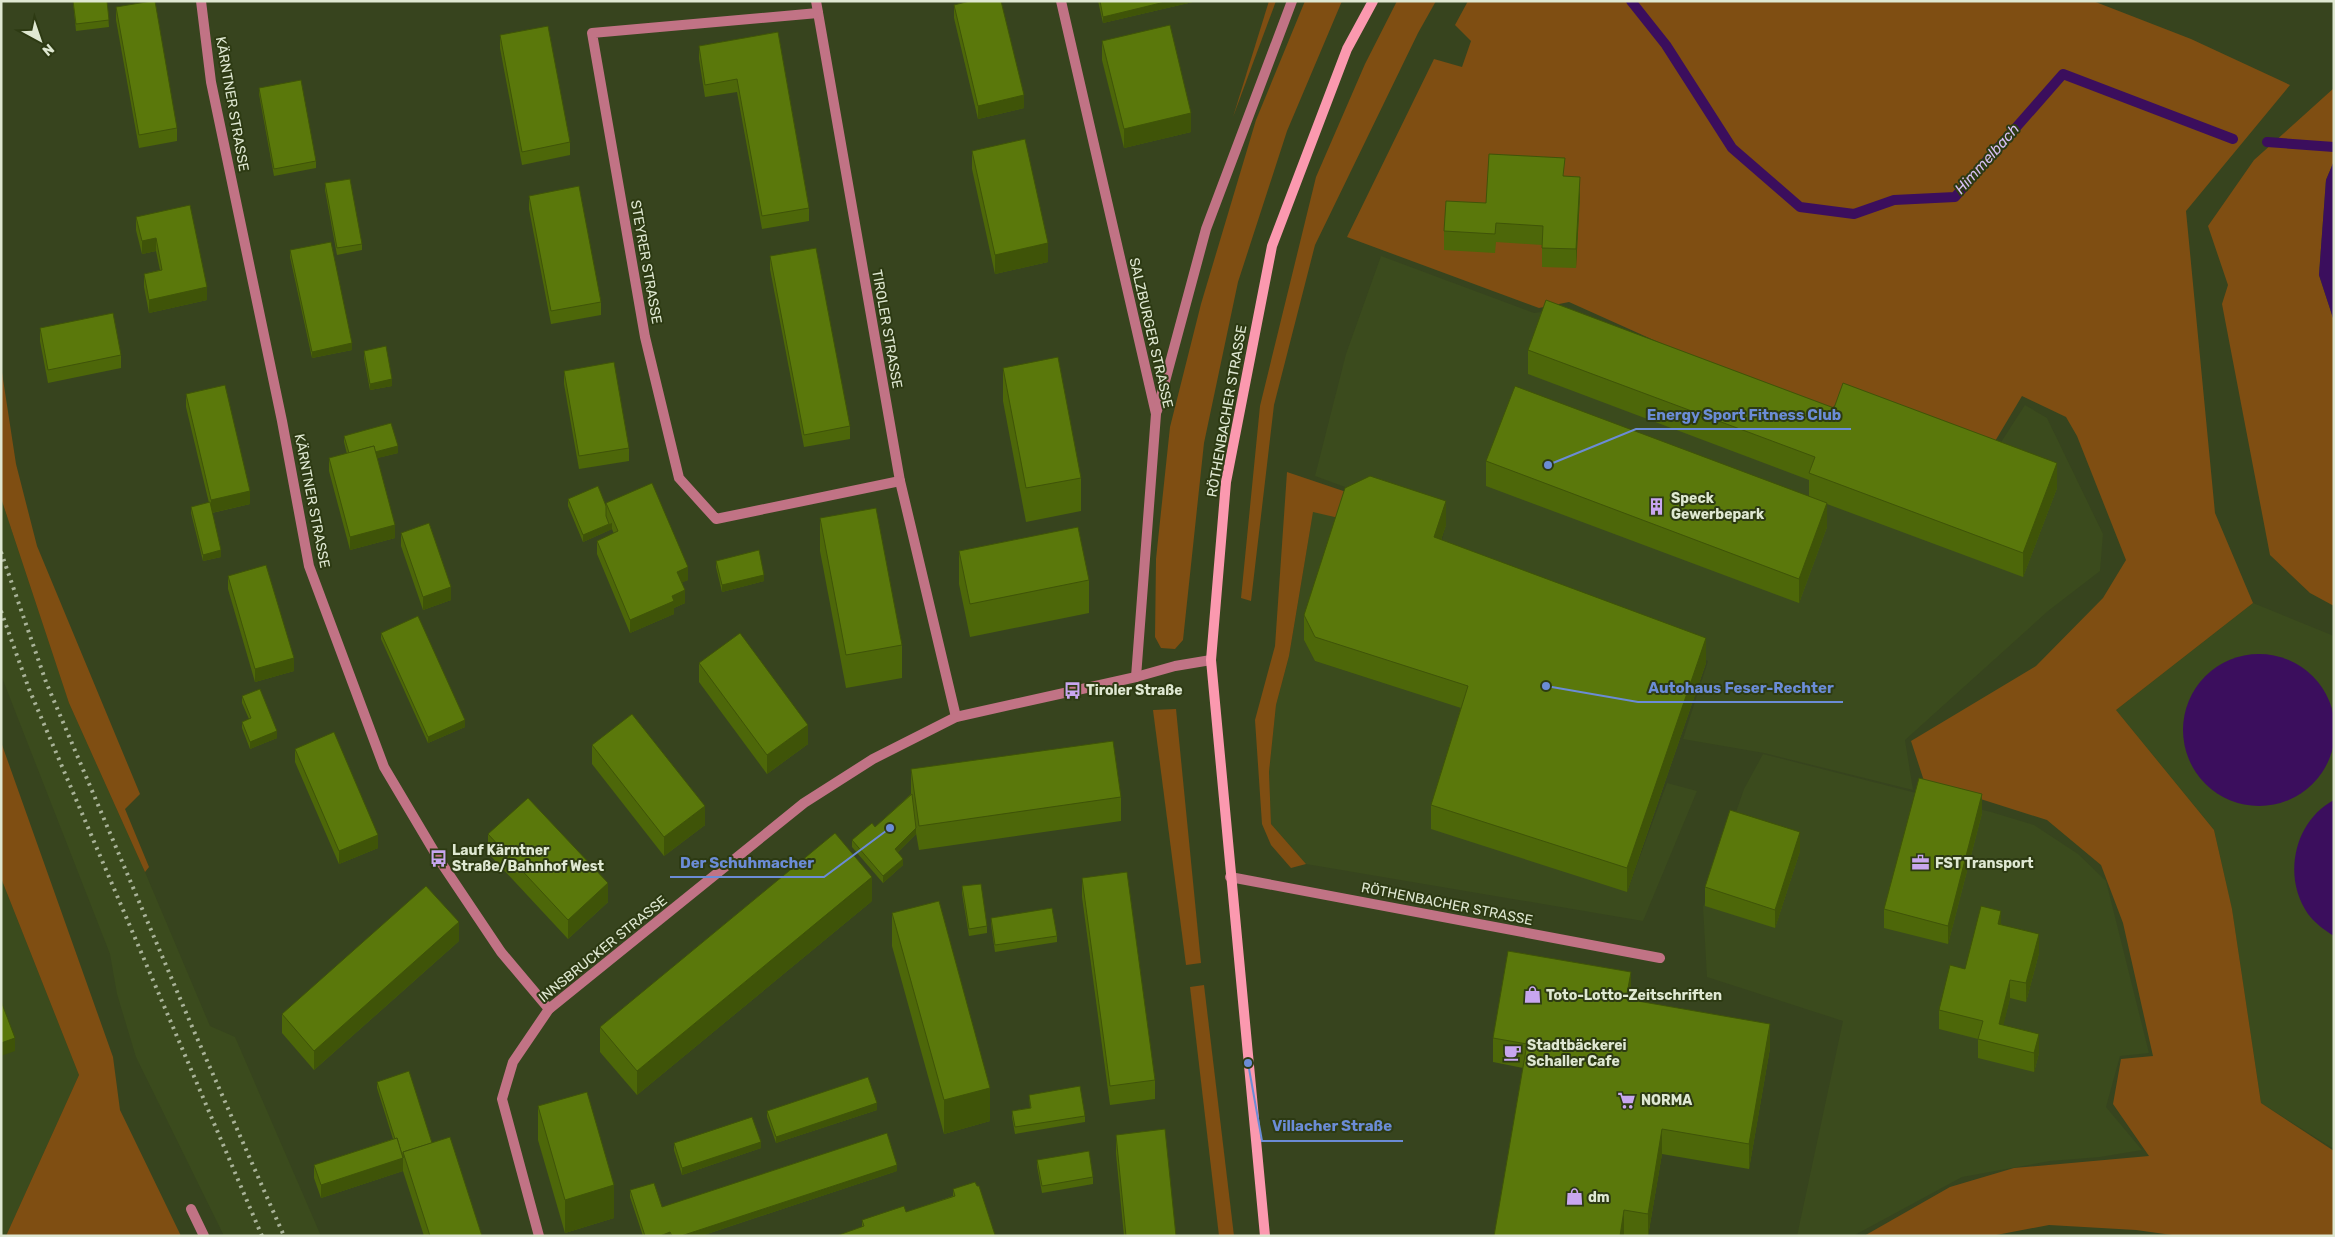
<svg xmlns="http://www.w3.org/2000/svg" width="2335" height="1237" font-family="Rubik,sans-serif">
	<rect width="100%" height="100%" fill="#37441e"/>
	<!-- built -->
	<g fill="#3b4b1d">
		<polygon points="1381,256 1534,313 1562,309 1824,420 1994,453 2025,405 2047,418 2103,534 2100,571 2048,611 1905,740 1913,790 1764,753 1683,739 1708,661 1437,561 1446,524 1315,476 1346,354"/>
		<polygon points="1,498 69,703 145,872 210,1026 235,1037 321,1236 224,1236 136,1057 117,994 110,954 1,675"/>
		<polygon points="1313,511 1343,519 1304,640 1315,661 1468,710 1627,892 1667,783 1697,791 1643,921 1306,864 1271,824 1269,772 1276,705 1289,656"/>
		<polygon points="2253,603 2334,636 2334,1149 2261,1103 2232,910 2214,830 2116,710"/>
		<polygon points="1763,754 1991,812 2034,825 2078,854 2106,881 2149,1053 2120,1056 2106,1107 2142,1150 2100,1157 2050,1161 1962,1177 1853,1236 1797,1236 1843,1021 1707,977 1703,907 1744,789"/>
		<polygon points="1,878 79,1075 6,1236 1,1236"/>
	</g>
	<!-- green -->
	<g fill="#7f4e12">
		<polygon points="1269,1 1276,1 1233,117"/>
		<polygon points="1305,1 1342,1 1287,131 1238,282 1204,443 1183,640 1175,649 1161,648 1155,637 1156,559 1170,427 1201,304 1256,120"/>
		<polygon points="1397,1 1436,1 1418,33 1315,245 1274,405 1251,601 1241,598 1260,406 1316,177 1365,64"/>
		<polygon points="1468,1 2093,1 2191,39 2290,85 2186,211 2215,513 2253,603 2116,710 2214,830 2232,909 2261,1103 2334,1151 2334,1236 2179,1236 2136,1230 2049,1225 1991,1236 1864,1236 1950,1187 2014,1168 2149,1156 2113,1104 2121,1059 2153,1056 2123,923 2101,865 2047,820 1924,781 1911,741 2036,666 2103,598 2126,560 2077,436 2066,417 2022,396 1991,448 1845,396 1823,416 1569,302 1539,308 1347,237 1434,59 1462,67 1471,41 1455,25"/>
		<polygon points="2334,88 2334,161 2326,180 2319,275 2334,321 2334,606 2310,593 2270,555 2222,304 2228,285 2208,226 2254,160"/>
		<polygon points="1,366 16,464 37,546 140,794 125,809 149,867 145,872 69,703 1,498"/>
		<polygon points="1287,472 1370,500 1343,519 1313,512 1289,656 1276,705 1269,772 1271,824 1306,864 1291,868 1271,845 1262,824 1255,720 1275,646"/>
		<polygon points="1176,709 1201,963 1186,965 1153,710"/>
		<polygon points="1,742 113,1057 120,1110 181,1236 6,1236 79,1075 1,878"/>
		<polygon points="1204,985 1234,1236 1219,1236 1190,987"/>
	</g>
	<!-- water -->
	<g fill="#3b0e5d">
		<polygon points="2334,161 2334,321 2319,275 2326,180"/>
		<circle cx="2259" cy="730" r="76"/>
		<path d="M2334 800V936C2324 930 2315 923 2308 914 2282 877 2294 821 2334 800Z"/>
	</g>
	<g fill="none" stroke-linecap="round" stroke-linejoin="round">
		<!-- stream -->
		<g stroke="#3b0e5d" stroke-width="10">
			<polyline points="1631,1 1666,45 1732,148 1800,207 1854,214 1894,200 1955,197 2063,74 2233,139"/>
			<polyline points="2267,142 2334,147"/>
		</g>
		<!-- street -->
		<g stroke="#c17385" stroke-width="10">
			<polyline points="201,1 211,82 282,421 309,566 384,767 438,858 501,952 549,1009"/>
			<polyline points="816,1 900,481 956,717"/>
			<polyline points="1061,1 1156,414 1136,677"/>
			<polyline points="818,13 592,33 645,337 679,478 716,519 900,481"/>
			<polyline points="1157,411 1206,229 1292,1"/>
			<polyline points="1230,877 1660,958"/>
			<polyline points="191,1209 204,1236"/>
			<polyline points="539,1236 502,1099 513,1062 549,1009 804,803 873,759 956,717 1136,677 1175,666 1211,660"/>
		</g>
		<!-- secondary -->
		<polyline stroke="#fb99af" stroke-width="10" points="1265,1236 1211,660 1226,482 1272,246 1347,49 1373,1"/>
		<!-- rail -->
		<g stroke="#a9b398" stroke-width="4" stroke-dasharray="2.5 5" stroke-linecap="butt">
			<polyline points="1,552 46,682 190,1022 284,1236"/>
			<polyline points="1,611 29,689 262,1236"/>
		</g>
	</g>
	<!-- wall -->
	<g fill="#4d6709">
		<polygon points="73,1 107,1 109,27 76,31"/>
		<polygon points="1098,1 1197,1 1103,23"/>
		<polygon points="954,5 1024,108 978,119 954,18"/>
		<polygon points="116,7 177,128 177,141 139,148 116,20"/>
		<polygon points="778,32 809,208 809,221 762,229 737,92 705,97 699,59 699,46"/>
		<polygon points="500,35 570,142 570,155 522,165 500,48"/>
		<polygon points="1102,41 1191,132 1124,148 1102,60"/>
		<polygon points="259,88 316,161 316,168 274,176 259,94"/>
		<polygon points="972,151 1048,262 995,274 972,169"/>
		<polygon points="1565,176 1580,196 1576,268 1542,267 1542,245 1496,242 1495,253 1444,250 1444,231 1486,203"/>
		<polygon points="325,183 362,244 362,250 337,255 325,190"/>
		<polygon points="529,196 601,302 601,315 551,324 529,209"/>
		<polygon points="136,217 207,300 149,313 144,287 144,274 160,270 156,251 142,254 136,230"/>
		<polygon points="290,250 352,350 312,358 290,257"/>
		<polygon points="770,256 850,426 850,439 804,447 770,269"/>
		<polygon points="40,328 121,355 121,368 48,383 40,341"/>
		<polygon points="1528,350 1834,408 2057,488 2023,577 1827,504 1827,527 1799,603 1486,486 1486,461 1809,496 1809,480 1528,374"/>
		<polygon points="364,351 392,386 370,390 364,358"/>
		<polygon points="1003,368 1081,478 1081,511 1026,522 1003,401"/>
		<polygon points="564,371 629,448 629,461 579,469 564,384"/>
		<polygon points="186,394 250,504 212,513 221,557 203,561 191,513 191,507 209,503 186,407"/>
		<polygon points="344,436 398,453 377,458 395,538 350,550 329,471 329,458 347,454 344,442"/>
		<polygon points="568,499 606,506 606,503 688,580 682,582 685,603 674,608 674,614 630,633 597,554 597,541 614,534 612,529 583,542 568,506"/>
		<polygon points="820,518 902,645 902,678 846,688 820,551"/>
		<polygon points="1446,525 1441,540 1706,663 1627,892 1431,829 1431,805 1461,708 1315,661 1304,640 1304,615"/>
		<polygon points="401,533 451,600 423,610 401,546"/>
		<polygon points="959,551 1089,580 1089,613 970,637 959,584"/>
		<polygon points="716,561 764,581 722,592 716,567"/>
		<polygon points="228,576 294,671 255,682 228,589"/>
		<polygon points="381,633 465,727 428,743 381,639"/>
		<polygon points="699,663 808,744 767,774 699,682"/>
		<polygon points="242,696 277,738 250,749 242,728 242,722 249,719 242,703"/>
		<polygon points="592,745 705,825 664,856 592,764"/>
		<polygon points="295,749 378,848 339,864 295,762"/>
		<polygon points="911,769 1121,797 1121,821 919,850 916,833 916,834 898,852 903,865 883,883 852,847 852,840 875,827 911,794"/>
		<polygon points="1982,813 1948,944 1884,928 1884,909"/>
		<polygon points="488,834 608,902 568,939 488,853"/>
		<polygon points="1800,851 1775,928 1705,906 1705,887"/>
		<polygon points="1082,878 1155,1080 1155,1099 1110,1105 1082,897"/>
		<polygon points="962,886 987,926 987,933 969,936 962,893"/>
		<polygon points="872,901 637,1095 600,1052 600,1027"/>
		<polygon points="892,913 990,1121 944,1134 892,946"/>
		<polygon points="991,918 1057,936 1057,942 995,952 991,924"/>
		<polygon points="2001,924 2039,953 2026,1002 2010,998 2003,1025 2039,1053 2034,1072 1978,1058 1978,1039 1939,1029 1939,1010 1965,969"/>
		<polygon points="459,941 314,1070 282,1033 282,1014"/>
		<polygon points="1631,996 1631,1000 1770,1048 1749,1169 1662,1154 1648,1236 1630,1236 1624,1235 1523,1068 1493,1062 1493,1038"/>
		<polygon points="377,1082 432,1143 482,1236 424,1236 403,1171 321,1198 314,1178 314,1165 393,1139 377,1088"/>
		<polygon points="1029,1095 1085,1116 1085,1122 1015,1134 1012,1117 1012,1111 1030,1108"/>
		<polygon points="538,1106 614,1218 565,1233 538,1140"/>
		<polygon points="877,1110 776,1143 767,1117 767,1111"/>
		<polygon points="1116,1135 1176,1236 1124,1236 1116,1154"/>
		<polygon points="674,1143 761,1148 682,1175 674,1150"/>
		<polygon points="1037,1160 1093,1177 1093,1184 1042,1193 1037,1166"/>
		<polygon points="897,1171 701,1236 643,1236 630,1197 630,1190 662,1207"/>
		<polygon points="953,1189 995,1236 862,1227 862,1220 906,1212 953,1196"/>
	</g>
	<!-- shaded-wall -->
	<g fill="#3f5408">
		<polygon points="1169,1 1197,1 1103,23 1103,17"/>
		<polygon points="1024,95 1024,108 978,119 978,106"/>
		<polygon points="1191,113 1191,132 1124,148 1124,129"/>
		<polygon points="1580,177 1580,196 1576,268 1576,249"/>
		<polygon points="156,238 156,251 142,254 142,241"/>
		<polygon points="1048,243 1048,262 995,274 995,255"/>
		<polygon points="207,287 207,300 149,313 149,300"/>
		<polygon points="352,343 352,350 312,358 312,352"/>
		<polygon points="392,379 392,386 370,390 370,384"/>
		<polygon points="398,446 398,453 350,465 350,459"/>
		<polygon points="2057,463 2057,488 2023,577 2023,553"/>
		<polygon points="250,491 250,504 211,513 211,500"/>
		<polygon points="1446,501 1446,525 1434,561 1434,537"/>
		<polygon points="1827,503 1827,527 1799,603 1799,579"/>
		<polygon points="612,523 612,529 583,542 583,535"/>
		<polygon points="395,525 395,538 350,550 350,537"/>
		<polygon points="221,550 221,557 203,561 203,555"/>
		<polygon points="688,567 688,580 677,585 677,572"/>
		<polygon points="764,575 764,581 722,592 722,585"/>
		<polygon points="451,587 451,600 423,610 423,597"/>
		<polygon points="685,590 685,603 674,608 674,614 630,633 630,620 672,596"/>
		<polygon points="1706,638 1706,663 1627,892 1627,868"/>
		<polygon points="294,658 294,671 255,682 255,669"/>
		<polygon points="465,720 465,727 428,743 428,737"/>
		<polygon points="808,725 808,744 767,774 767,755"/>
		<polygon points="277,731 277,738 250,749 250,742"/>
		<polygon points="1982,794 1982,813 1948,944 1948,926"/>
		<polygon points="705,806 705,825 664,856 664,837"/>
		<polygon points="916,828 916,834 895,855 895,849"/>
		<polygon points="1800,832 1800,851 1775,928 1775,910"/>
		<polygon points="378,835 378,848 339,864 339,851"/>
		<polygon points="903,859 903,865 883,883 883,876"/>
		<polygon points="872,877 872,901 637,1095 637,1071"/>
		<polygon points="608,883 608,902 568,939 568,920"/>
		<polygon points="2001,911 2001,930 1998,924"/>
		<polygon points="459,922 459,941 314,1070 314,1051"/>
		<polygon points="2039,934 2039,953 2026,1002 2026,983"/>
		<polygon points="1631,972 1631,996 1626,1024 1626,999"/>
		<polygon points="2010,980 2010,998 1999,1043 1999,1024"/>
		<polygon points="1770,1024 1770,1048 1749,1169 1749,1144"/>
		<polygon points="2039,1034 2039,1053 2034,1072 2034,1053"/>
		<polygon points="15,1038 15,1051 1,1056 1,1043"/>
		<polygon points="990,1088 990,1121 944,1134 944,1100"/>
		<polygon points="877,1103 877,1110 776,1143 776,1137"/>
		<polygon points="1662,1129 1662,1154 1648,1236 1648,1214"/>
		<polygon points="761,1142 761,1148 682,1175 682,1168"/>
		<polygon points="403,1158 403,1171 321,1198 321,1185"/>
		<polygon points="897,1165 897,1171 701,1236 681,1236"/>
		<polygon points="614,1185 614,1218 565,1233 565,1200"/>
		<polygon points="1624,1210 1624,1236 1620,1236"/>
		<polygon points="670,1232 670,1236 660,1236"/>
	</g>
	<!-- building -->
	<g fill="#5a780b" stroke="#3f5408">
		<polygon points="73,1 107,1 109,20 76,24"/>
		<polygon points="152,1 155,1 177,128 139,135 116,7"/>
		<polygon points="970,1 1001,1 1024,95 978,106 954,5"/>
		<polygon points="1100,1 1169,1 1103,17"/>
		<polygon points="1170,25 1191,113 1124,129 1102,41"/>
		<polygon points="548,26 570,142 522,152 500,35"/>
		<polygon points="778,32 809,208 762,216 737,79 705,85 699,46"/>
		<polygon points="301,80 316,161 274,169 259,88"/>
		<polygon points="1025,139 1048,243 995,255 972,151"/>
		<polygon points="1489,154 1565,158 1563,176 1580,177 1576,249 1542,248 1543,226 1496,223 1495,234 1444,231 1446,201 1486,203"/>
		<polygon points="350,179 362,244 337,248 325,183"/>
		<polygon points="579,186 601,302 551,311 529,196"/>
		<polygon points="190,205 207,287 149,300 144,274 162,270 156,238 142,241 136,217"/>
		<polygon points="331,242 352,343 312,352 290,250"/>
		<polygon points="816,248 850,426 804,435 770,256"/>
		<polygon points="1546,300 1834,408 1843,383 2057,463 2023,553 1809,473 1815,457 1528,350"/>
		<polygon points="113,313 121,355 48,370 40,328"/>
		<polygon points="386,346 392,379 370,384 364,351"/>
		<polygon points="1058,357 1081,478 1026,488 1003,368"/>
		<polygon points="614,362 629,448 579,456 564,371"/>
		<polygon points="225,385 250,491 211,500 186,394"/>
		<polygon points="1515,386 1827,503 1799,579 1486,461"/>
		<polygon points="391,423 398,446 375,452 374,446 349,453 344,436"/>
		<polygon points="374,446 395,525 350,537 329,458"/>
		<polygon points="1370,476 1446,501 1434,537 1706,638 1627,868 1431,805 1468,686 1315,637 1304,615 1345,488"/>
		<polygon points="652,483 688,567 677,572 685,590 672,596 674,601 630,620 597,541 618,531 606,503"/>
		<polygon points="598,486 606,506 606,516 609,524 583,535 568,499"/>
		<polygon points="210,502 221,550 203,555 191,507"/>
		<polygon points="876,508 902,645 846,655 820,518"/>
		<polygon points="429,523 451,587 423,597 401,533"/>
		<polygon points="1078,527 1089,580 970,604 959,551"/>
		<polygon points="759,550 764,575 722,585 716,561"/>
		<polygon points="266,565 294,658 255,669 228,576"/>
		<polygon points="418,616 465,720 428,737 381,633"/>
		<polygon points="740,633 808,725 767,755 699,663"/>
		<polygon points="260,689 277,731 250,742 242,722 251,718 242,696"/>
		<polygon points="632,714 705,806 664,837 592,745"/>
		<polygon points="334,732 378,835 339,851 295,749"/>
		<polygon points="1113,741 1121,797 919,826 911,769"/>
		<polygon points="1919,778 1982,794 1948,926 1884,909"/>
		<polygon points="912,794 916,828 895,849 903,859 883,876 852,840 872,823 875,827"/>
		<polygon points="528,798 608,883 568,920 488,834"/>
		<polygon points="1730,810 1800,832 1775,910 1705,887"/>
		<polygon points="835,833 872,877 637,1071 600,1027"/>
		<polygon points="1127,872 1155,1080 1110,1086 1082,878"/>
		<polygon points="981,884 987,926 969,929 962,886"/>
		<polygon points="426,886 459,922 314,1051 282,1014"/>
		<polygon points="939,901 990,1088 944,1100 892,913"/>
		<polygon points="1981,906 2001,911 1998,924 2039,934 2026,983 2010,980 1999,1024 2039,1034 2034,1053 1978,1039 1983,1021 1939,1010 1950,965 1965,969"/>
		<polygon points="1052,908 1057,936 995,945 991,918"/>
		<polygon points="1508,951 1631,972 1626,999 1770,1024 1749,1144 1662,1129 1648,1214 1624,1210 1620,1236 1494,1236 1527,1044 1493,1038"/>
		<polygon points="1,1001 15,1038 1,1043"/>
		<polygon points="409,1071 432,1143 403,1152 403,1158 397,1138 395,1139 377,1082"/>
		<polygon points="868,1077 877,1103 776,1137 767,1111"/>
		<polygon points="1080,1086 1085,1116 1015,1127 1012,1111 1031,1108 1029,1095"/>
		<polygon points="587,1092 614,1185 565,1200 538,1106"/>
		<polygon points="752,1117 761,1142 682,1168 674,1143"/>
		<polygon points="1165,1129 1176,1236 1126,1236 1116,1135"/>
		<polygon points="887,1133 897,1165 681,1236 672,1236 670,1232 660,1236 645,1236 630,1190 654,1183 662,1207"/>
		<polygon points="450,1137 482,1236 430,1236 403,1152"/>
		<polygon points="397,1138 403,1158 321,1185 314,1165"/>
		<polygon points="1089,1151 1093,1177 1042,1186 1037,1160"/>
		<polygon points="975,1182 977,1186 979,1186 995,1235 992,1236 836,1236 864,1226 862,1220 904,1206 906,1212 955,1196 953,1189"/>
	</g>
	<!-- icons -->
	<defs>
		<symbol id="building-bare" viewBox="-9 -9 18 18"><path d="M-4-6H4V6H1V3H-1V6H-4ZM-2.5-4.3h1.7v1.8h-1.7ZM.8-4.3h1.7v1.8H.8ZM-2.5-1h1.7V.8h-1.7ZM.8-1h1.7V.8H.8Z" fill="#c8a6ef" stroke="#2d3a13" stroke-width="2.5" paint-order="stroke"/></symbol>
		<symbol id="bus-bare" viewBox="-9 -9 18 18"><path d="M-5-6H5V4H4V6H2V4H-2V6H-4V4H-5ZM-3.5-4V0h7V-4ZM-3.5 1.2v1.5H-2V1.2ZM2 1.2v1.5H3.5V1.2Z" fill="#c8a6ef" stroke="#2d3a13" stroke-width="2.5" paint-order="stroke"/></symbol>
		<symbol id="office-bare" viewBox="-9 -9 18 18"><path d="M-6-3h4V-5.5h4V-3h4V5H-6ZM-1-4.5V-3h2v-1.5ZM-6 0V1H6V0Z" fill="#c8a6ef" stroke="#2d3a13" stroke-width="2.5" paint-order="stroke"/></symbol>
		<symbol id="shop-bare" viewBox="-9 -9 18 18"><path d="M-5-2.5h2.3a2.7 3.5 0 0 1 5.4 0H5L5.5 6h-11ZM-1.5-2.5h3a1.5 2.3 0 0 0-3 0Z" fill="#c8a6ef" stroke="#2d3a13" stroke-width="2.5" paint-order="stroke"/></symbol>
		<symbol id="cafe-bare" viewBox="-9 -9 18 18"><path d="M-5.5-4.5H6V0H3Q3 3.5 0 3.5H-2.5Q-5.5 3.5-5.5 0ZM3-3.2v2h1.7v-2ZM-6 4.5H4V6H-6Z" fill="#c8a6ef" stroke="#2d3a13" stroke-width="2.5" paint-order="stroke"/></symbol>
		<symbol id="supermarket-bare" viewBox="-9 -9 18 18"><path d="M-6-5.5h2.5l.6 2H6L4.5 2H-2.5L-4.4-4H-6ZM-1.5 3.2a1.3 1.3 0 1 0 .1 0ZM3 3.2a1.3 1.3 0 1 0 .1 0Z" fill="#c8a6ef" stroke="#2d3a13" stroke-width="2.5" paint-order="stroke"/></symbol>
	</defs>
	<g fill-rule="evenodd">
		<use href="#building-bare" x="1644" y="494" width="25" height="25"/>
		<use href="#bus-bare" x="1060" y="678" width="25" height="25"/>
		<use href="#bus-bare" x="426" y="846" width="25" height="25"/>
		<use href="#office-bare" x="1908" y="850" width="25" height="25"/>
		<use href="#shop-bare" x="1520" y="982" width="25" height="25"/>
		<use href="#cafe-bare" x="1500" y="1040" width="25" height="25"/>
		<use href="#supermarket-bare" x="1614" y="1088" width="25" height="25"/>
		<use href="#shop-bare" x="1562" y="1184" width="25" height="25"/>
	</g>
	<g text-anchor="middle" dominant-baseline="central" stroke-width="4" stroke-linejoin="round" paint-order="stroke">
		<!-- street labels -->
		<g font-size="14" fill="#dfe8d2" stroke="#2d3a13">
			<text transform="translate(232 104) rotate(80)">KÄRNTNER STRASSE</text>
			<text transform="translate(646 262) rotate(80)">STEYRER STRASSE</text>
			<text transform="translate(887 329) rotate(80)">TIROLER STRASSE</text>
			<text transform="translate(1151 333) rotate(77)">SALZBURGER STRASSE</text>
			<text transform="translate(1227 411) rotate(-80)">RÖTHENBACHER STRASSE</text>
			<text transform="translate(312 501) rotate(79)">KÄRNTNER STRASSE</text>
			<text transform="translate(1447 904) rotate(11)">RÖTHENBACHER STRASSE</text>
			<text transform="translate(603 949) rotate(-39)">INNSBRUCKER STRASSE</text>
		</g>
		<!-- poi labels -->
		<g font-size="14" font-weight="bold" fill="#dfe8d2" stroke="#2d3a13" text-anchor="start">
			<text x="1671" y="498">Speck<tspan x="1671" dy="16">Gewerbepark</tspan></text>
			<text x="1086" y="690">Tiroler Straße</text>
			<text x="452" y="850">Lauf Kärntner<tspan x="452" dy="16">Straße/Bahnhof West</tspan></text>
			<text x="1935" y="863">FST Transport</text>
			<text x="1546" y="995">Toto-Lotto-Zeitschriften</text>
			<text x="1527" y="1045">Stadtbäckerei<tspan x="1527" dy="16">Schaller Cafe</tspan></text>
			<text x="1641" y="1100">NORMA</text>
			<text x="1588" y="1197">dm</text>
		</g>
		<!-- water labels -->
		<g font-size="15" font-style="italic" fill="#d7c0f4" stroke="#2d3a13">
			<text transform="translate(1987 159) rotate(-48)">Himmelbach</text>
		</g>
	</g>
	<!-- callouts -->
	<path fill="none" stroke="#6b8cd6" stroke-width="2" d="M1548 465L1636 429H1851M1546 686L1638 702H1843M890 828L824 877H670M1248 1063L1262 1141H1403"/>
	<g fill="#6b8cd6" stroke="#2d3a13" stroke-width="2">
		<circle cx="1548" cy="465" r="5"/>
		<circle cx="1546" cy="686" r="5"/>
		<circle cx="890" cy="828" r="5"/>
		<circle cx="1248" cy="1063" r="5"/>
	</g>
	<g font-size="15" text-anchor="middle" font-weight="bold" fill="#6b8cd6" stroke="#2d3a13" stroke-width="4" stroke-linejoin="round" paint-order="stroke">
		<text x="1744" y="420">Energy Sport Fitness Club</text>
		<text x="1741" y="693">Autohaus Feser-Rechter</text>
		<text x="747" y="868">Der Schuhmacher</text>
		<text x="1332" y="1131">Villacher Straße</text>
	</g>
	<!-- border -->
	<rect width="2335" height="1237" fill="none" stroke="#dfe8d2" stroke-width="5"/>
	<!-- north arrow -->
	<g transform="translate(40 40) rotate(140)" stroke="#2d3a13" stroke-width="4" paint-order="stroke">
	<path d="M0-4L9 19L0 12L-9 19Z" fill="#dfe8d2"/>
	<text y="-8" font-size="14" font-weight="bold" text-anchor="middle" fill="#dfe8d2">N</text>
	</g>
</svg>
